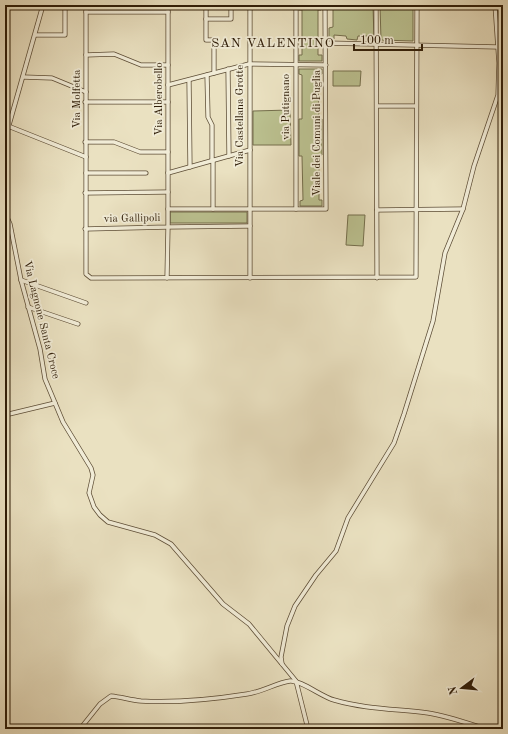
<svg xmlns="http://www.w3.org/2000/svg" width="508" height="734" font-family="'Old Standard TT',serif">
	<rect width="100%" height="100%" fill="#eae1c1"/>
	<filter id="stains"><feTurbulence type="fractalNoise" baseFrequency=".005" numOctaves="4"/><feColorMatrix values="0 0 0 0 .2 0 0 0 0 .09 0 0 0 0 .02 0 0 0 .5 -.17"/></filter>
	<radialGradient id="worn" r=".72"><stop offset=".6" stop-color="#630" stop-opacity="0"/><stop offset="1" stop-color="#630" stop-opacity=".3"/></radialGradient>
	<!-- green -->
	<g fill="#bbc190" stroke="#746e4c">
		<polygon points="299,5 321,5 321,10 318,10 318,55 322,55 322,61 299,61 299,55 302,55 302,10 299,10"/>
		<polygon points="329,5 373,5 374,40 370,40 370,36 358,36 357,40 347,39 346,36 334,35 334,39 329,39 329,28 333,27 333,8 329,8"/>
		<polygon points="380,5 413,5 413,41 381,40"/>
		<polygon points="299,69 322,69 322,74 318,74 319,119 322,119 322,155 319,156 319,200 322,200 322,206 300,206 300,201 303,200 302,156 299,156 299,119 302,119 302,75 299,74"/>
		<polygon points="333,71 361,71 360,86 333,86"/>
		<polygon points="290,110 291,145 253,145 253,111"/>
		<rect x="170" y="212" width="77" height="11"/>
		<polygon points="348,215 365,215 363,246 346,245"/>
	</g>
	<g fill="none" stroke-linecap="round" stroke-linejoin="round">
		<defs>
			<g id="minor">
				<polyline points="86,5 86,274 91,278 416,277 417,5"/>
				<polyline points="206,5 206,40 214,40 214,73"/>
				<polyline points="250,5 250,278"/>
				<polyline points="376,5 377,278"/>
				<polyline points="86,12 168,12"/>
				<polyline points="206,19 231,19 231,5"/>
				<polyline points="36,35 65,35 65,5"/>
				<polyline points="326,43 498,47"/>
				<polyline points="86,55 114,54 141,65 168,65"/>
				<polyline points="228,69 229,156"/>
				<polyline points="207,75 208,117 212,125 212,161"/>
				<polyline points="23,77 52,78 86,92"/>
				<polyline points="189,80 190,167"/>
				<polyline points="168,85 249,64 326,65"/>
				<polyline points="85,102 168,102"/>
				<polyline points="377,106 416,106"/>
				<polyline points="8,126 86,157"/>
				<polyline points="5,139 43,5"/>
				<polyline points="85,142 114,142 140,152 168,152"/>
				<polyline points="86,173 146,173"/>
				<polyline points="168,173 250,150"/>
				<polyline points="85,193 168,192"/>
				<polyline points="168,209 326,209 325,5"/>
				<polyline points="213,209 213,160"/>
				<polyline points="296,209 296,5"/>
				<polyline points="377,210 463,209"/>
				<polyline points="5,213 10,224 21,280 40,349 45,379 63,422 91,468 93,475 89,493 94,507 100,515 108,522 155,535 171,544 223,604 249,624 296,681 308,729"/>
				<polyline points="85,229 168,227 168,5"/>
				<polyline points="167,278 168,227 250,226"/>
				<polyline points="21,280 86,303"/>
				<polyline points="28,307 78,324"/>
				<polyline points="5,415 55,403"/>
				<polyline points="282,664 281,657 287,626 295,606 316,575 336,551 348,518 394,443 404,414 433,321 445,253 463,209 474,166 498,95 499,63 495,5"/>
				<path d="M80 729 100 704 111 696C121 697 131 700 141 701 173 703 215 699 247 694 262 692 276 683 290 681 301 680 322 697 334 700 365 709 396 709 428 713 447 716 467 723 486 729"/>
			</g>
		</defs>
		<!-- minor casing -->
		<use href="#minor" stroke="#5d4d36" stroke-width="5"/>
		<!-- minor -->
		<use href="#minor" stroke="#f1ecd7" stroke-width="3.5"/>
	</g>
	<g text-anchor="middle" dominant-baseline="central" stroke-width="3.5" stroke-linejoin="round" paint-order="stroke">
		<!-- street labels -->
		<g font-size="11" fill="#2e1c07" stroke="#f1ecd7">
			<text transform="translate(77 99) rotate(-90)">Via Molfetta</text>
			<text transform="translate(159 99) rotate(-90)">Via Alberobello</text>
			<text transform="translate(286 107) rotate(-90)">via Putignano</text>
			<text transform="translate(240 116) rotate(-90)">Via Castellana Grotte</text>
			<text transform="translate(317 133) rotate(-90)">Viale dei Comuni di Puglia</text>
			<text transform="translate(132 219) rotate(-1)">via Gallipoli</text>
			<text transform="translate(41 320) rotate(76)">Via Lagnone Santa Croce</text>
		</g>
		<!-- quarter labels -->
		<g font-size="13" letter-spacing="1" fill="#2e1c07" stroke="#f1ecd7">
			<text x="273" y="43">SAN VALENTINO</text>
		</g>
	</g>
	<!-- margin -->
	<rect width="508" height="734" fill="none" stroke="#eae1c1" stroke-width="20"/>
	<rect x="6" y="6" width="496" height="722" fill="none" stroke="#2e1c07" stroke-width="2"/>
	<rect x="10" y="10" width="488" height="714" fill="none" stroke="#2e1c07"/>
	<!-- north arrow -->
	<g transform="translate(462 688) rotate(254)" stroke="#f1ecd7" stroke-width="3" paint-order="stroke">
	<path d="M0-3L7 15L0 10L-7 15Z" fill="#2e1c07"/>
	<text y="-6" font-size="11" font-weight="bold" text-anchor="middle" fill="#2e1c07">N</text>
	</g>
	<!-- scale -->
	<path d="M354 44v6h68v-6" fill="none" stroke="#2e1c07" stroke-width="2"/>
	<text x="360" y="44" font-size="12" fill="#2e1c07" stroke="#f1ecd7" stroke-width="3" paint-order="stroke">100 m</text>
	<rect width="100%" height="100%" filter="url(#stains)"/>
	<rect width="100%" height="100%" fill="url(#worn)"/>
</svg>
